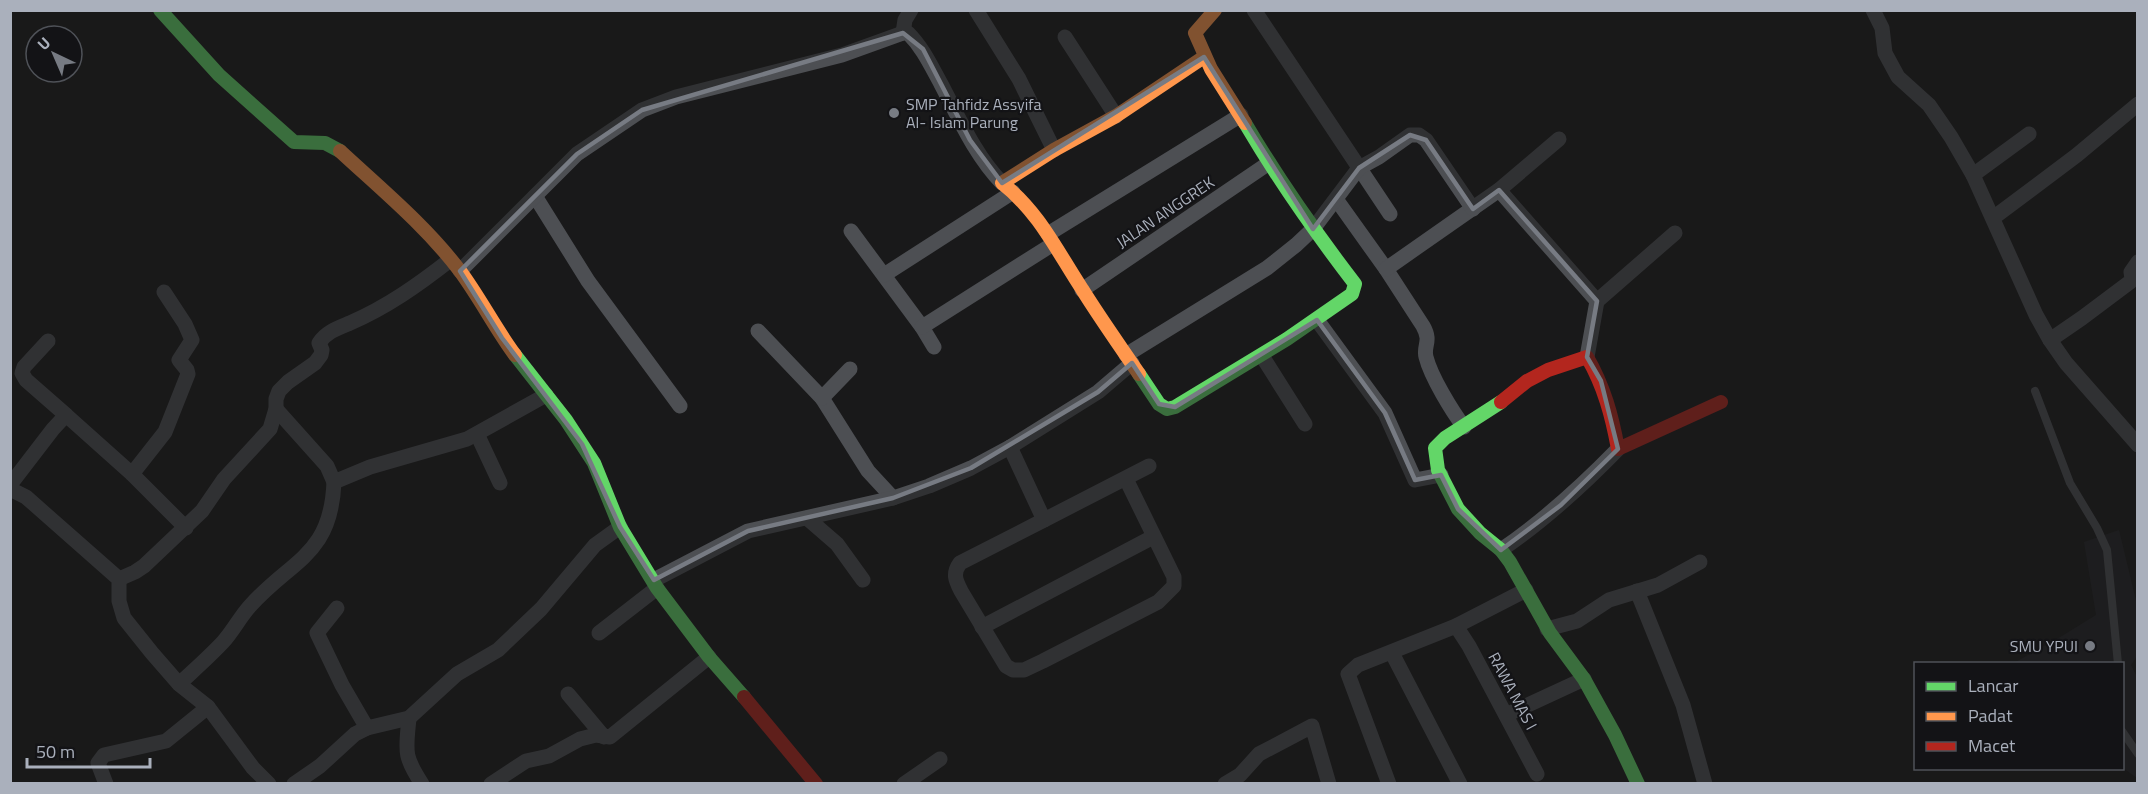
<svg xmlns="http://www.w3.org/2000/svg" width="2148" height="794" font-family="'Titillium Web',sans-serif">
	<rect width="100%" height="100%" fill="#19191a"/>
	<!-- built -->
	<polygon fill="#232326" points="2119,530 2137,605 2137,656 2131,665 2137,677 2137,778 2123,768 2122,664 2012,664 2062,636 2096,615 2084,542"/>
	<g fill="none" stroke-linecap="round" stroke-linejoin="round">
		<!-- lane -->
		<g stroke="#4d4f53" stroke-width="8">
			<polyline points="2035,391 2070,483 2097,528 2107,550 2118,664"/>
			<polyline points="2122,731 2138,754"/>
		</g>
		<!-- street -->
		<g stroke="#4d4f53" stroke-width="15">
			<polyline points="976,10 1019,79 1054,150"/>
			<polyline points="1254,10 1390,214"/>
			<polyline points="1873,10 1882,28 1885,53 1898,77 1929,105 1951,137 1973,175 2036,315 2050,340 2066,363 2138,445"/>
			<polyline points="903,33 905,20 911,10"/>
			<polyline points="1065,37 1116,116"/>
			<polyline points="1973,175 2029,134"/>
			<polyline points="1499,190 1597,301 1587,357"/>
			<polyline points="535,196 588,281 680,406"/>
			<path d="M1336 199 1386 269 1423 326C1432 342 1423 345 1426 357 1431 377 1452 411 1464 427"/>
			<polyline points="1993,218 2077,155 2138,104"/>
			<polyline points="851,231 922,327 934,347"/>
			<polyline points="1048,234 1241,115"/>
			<polyline points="1386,269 1499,190 1559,139"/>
			<path d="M460 271 577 154 642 110 676 97 842 55 903 33H908C923 48 931 66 941 84 959 118 975 155 1002 183"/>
			<polyline points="884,275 1013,192"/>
			<polyline points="1082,290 1269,163"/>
			<polyline points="164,292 185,324 192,340 179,360 187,370 188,374 165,432 132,474 186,528"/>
			<polyline points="1597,301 1675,233"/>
			<polyline points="1317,320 1385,413 1415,480 1441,475"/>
			<polyline points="922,327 1053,244"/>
			<polyline points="758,331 822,398 868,471 893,498"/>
			<polyline points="2050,340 2082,318 2130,282 2132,279 2131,272 2138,262"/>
			<polyline points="48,341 24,367 22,373 26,380 66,415"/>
			<polyline points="1126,355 1267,268 1296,245 1313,229 1359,168 1379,157 1410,135 1419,135 1426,140 1473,209"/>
			<polyline points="1262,356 1305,424"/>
			<polyline points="822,398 850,369"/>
			<polyline points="276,409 327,466 334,482 370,467 467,439 546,395"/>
			<polyline points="477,434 500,483"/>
			<polyline points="1010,447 1044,520 1149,466"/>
			<polyline points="10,485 53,429 66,415 132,474"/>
			<polyline points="10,489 26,497 119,579 119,601 124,618 152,653 179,684 208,707 253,768 269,784"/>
			<polyline points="807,518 837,544 863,580"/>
			<path d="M1044 520 960 563C952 574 956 581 961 591L1006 666 1013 670H1024L1043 661 1158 602 1174 586V577L1126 479"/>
			<path d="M1501 550C1545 520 1581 487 1618 449"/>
			<path d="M119 579 135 572 144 566 202 511 224 479 270 429 276 409V399L279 391 288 382 315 363 321 355 322 350 319 343C326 332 338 328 350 323 387 307 418 285 450 260"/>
			<polyline points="654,580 748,531 893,498 929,486 971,468 1010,447 1098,392 1132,363"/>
			<polyline points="1637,591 1683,705 1705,784"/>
			<polyline points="337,608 317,633 342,685 367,728"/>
			<polyline points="1456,626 1469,646 1537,774"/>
			<polyline points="982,627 1153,537"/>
			<polyline points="1547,629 1577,621 1609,600 1658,585 1700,562"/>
			<polyline points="599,633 657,588"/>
			<polyline points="1392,653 1460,784"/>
			<path d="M179 684C194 670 209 657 223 642 233 631 240 617 250 606 292 559 331 556 334 482"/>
			<polyline points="568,694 604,737"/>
			<polyline points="1506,715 1584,679"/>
			<path d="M409 718C406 751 403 755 422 784"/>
			<polyline points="106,784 98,763 104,755 166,741 208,707"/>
			<polyline points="294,784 320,766 355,734 367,728 409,718 457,674 498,650 541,609 595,545 620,527"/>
			<polyline points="491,784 526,761 549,756 580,739 596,735 610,737 709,657"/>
			<polyline points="904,784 940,759"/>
			<polyline points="1225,784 1240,775 1259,754 1312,726 1329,784"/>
			<polyline points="1389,784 1348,674 1358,665 1456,626 1526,590"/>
		</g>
		<!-- fast -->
		<g stroke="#63d668" stroke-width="14">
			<polyline points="160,10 219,75 294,142 325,143 340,151"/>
			<polyline points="515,355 566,420 594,463 620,527 657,588 709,657 744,697"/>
			<path d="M1139 374 1159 404 1167 409 1175 407 1287 339 1352 294 1355 284C1315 232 1278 179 1245 123"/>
			<polyline points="1501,402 1445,438 1435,448 1438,470 1458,509 1480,533 1501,550 1510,562 1550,633 1584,679 1615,735 1638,784"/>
		</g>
		<!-- slow -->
		<g stroke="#ff974d" stroke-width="14">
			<polyline points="1215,10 1195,33 1211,69 1245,123"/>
			<path d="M340 151C381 189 426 226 460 271 480 298 495 328 515 355"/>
			<path d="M1139 374C1120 346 1100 318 1082 289 1057 251 1039 212 1002 183L1054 150 1116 116 1204 57"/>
		</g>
		<!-- jam -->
		<g stroke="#b3261e" stroke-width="14">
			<path d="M1501 402 1527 381 1548 370 1587 357C1604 386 1612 416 1618 449L1721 402"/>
			<polyline points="744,697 816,784"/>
		</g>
	</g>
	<!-- marked area -->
	<path d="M0 0H2148V794H0ZM903 33 923 49 970 140 1002 183 1204 57 1313 229 1359 168 1410 135 1426 140 1473 209 1499 190 1597 301 1587 357 1601 381 1618 449 1561 505 1501 550 1458 509 1441 475 1415 480 1385 413 1317 320 1175 407 1159 404 1132 363 1098 392 971 468 893 498 748 531 654 580 620 527 582 444 502 338 460 271 577 154 642 110Z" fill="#19191a" fill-opacity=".55" fill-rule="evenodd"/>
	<path fill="none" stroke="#777b83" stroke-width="4.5" stroke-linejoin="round" d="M903 33 923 49 970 140 1002 183 1204 57 1313 229 1359 168 1410 135 1426 140 1473 209 1499 190 1597 301 1587 357 1601 381 1618 449 1561 505 1501 550 1458 509 1441 475 1415 480 1385 413 1317 320 1175 407 1159 404 1132 363 1098 392 971 468 893 498 748 531 654 580 620 527 582 444 502 338 460 271 577 154 642 110Z"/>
	<!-- markers -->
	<g fill="#777b83" stroke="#131316" stroke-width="2">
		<circle cx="894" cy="113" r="6"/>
		<circle cx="2090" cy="646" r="6"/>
	</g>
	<g text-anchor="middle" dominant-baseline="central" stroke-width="4.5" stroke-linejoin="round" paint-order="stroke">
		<!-- poi labels -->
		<g font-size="16" fill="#aab0bc" stroke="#131316" text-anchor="start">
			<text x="906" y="104">SMP Tahfidz Assyifa<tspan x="906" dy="18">Al- Islam Parung</tspan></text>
			<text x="2078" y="646" text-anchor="end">SMU YPUI</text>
		</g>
		<!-- street labels -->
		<g font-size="16" fill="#aab0bc" stroke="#131316">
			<text transform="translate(1165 212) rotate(-34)">JALAN ANGGREK</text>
			<text transform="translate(1513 691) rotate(62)">RAWA MAS I</text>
		</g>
	</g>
	<!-- border -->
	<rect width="2148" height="794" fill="none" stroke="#aab0bc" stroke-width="24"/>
	<!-- legend -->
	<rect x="1914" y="662" width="210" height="108" fill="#131316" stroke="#4f5258" stroke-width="1.5"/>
	<rect x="1926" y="682" width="30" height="9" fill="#63d668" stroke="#4f5258" stroke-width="1.5"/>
	<text x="1968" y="692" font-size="18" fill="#aab0bc">Lancar</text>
	<rect x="1926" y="712" width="30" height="9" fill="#ff974d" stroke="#4f5258" stroke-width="1.5"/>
	<text x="1968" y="722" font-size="18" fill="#aab0bc">Padat</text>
	<rect x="1926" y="742" width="30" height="9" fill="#b3261e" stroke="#4f5258" stroke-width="1.5"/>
	<text x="1968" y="752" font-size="18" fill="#aab0bc">Macet</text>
	<!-- north arrow -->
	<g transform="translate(54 54) rotate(316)"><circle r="28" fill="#131316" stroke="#4f5258" stroke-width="1.5"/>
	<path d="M0-4.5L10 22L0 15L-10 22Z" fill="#777b83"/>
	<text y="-9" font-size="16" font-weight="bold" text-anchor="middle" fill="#aab0bc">U</text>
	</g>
	<!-- scale -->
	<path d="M27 758v9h123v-9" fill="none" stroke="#aab0bc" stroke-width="3"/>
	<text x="36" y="758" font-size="18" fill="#aab0bc" stroke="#131316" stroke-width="4.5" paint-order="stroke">50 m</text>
</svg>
